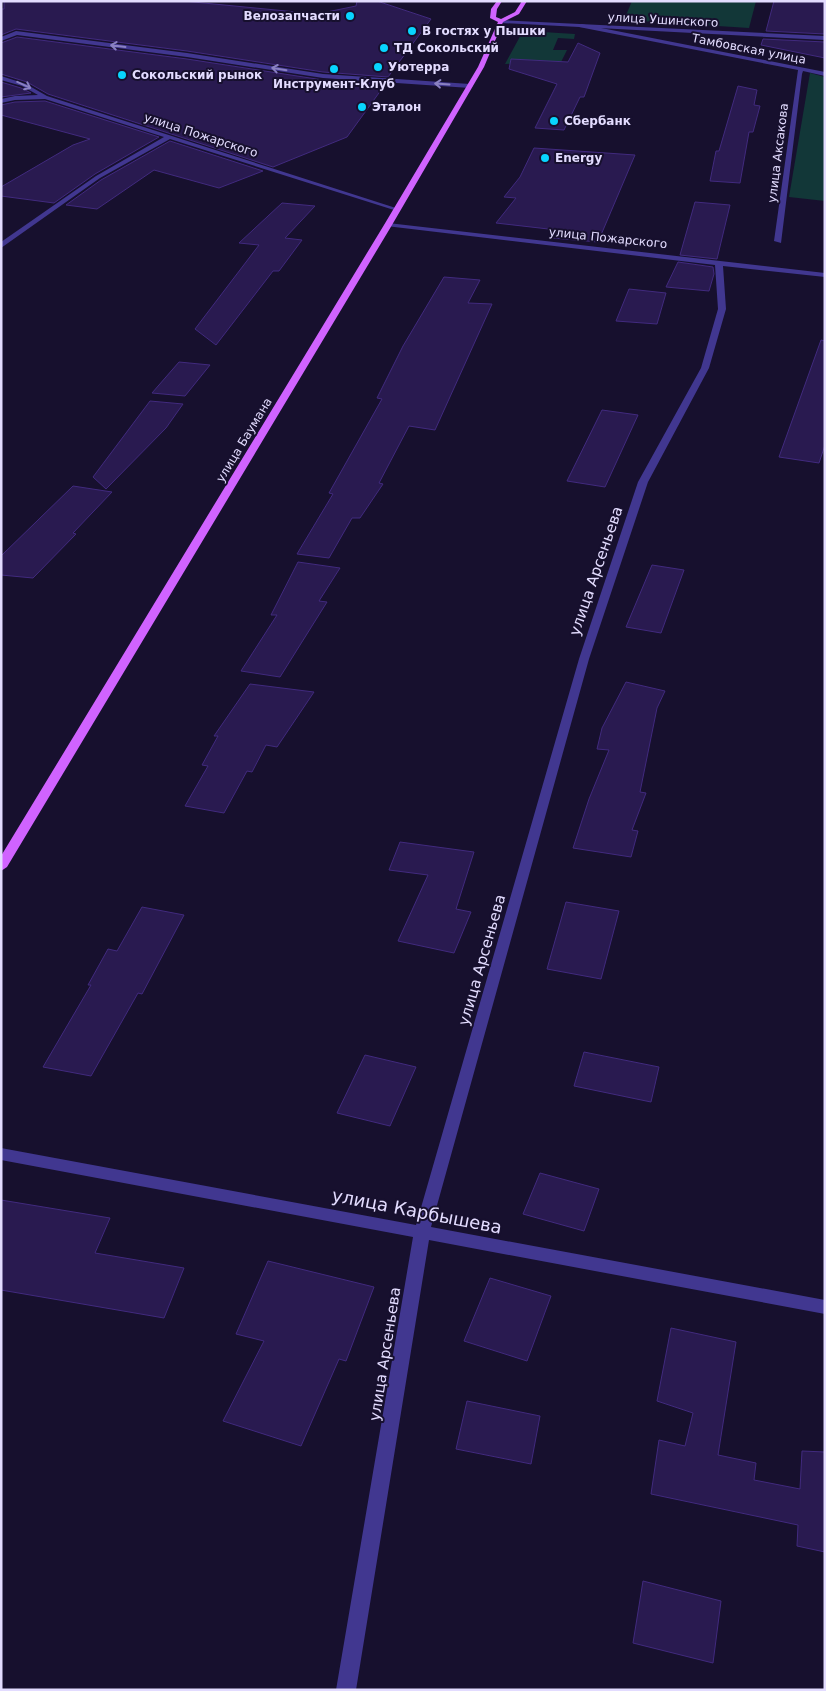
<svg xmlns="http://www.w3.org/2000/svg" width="826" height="1691" font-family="'DejaVu Sans',sans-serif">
	<rect width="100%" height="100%" fill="#17102e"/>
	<!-- green -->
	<g fill="#123738">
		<polygon points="632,1 756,1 749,28 624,20"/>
		<polygon points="523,31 526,31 575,34 574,39 558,38 553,50 567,50 561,62 505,64"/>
		<polygon points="810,73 825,77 825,201 789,197"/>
	</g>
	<!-- building -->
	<g fill="#291a50" stroke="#412a7e">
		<polygon points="4,1 183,1 317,14 356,6 357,1 377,1 431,19 388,77 323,72 187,51 16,29 1,35 1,9 4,9"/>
		<polygon points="774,1 825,1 825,34 766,31"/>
		<polygon points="17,37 187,59 323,80 383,84 382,86 384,86 347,137 273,167 48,94 27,82 1,74 1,43"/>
		<polygon points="763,39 825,42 825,58 761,45"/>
		<polygon points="578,43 600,53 584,97 580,97 564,130 535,128 557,84 509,69 511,59 568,62"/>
		<polygon points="1,82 21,88 31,93 1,97"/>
		<polygon points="738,86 757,90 754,105 760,106 753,132 749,132 740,183 710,181 716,151 719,151"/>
		<polygon points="45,101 159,137 95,174 54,203 1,196 1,187 73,145 90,139 1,115 1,105 15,102"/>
		<polygon points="170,141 263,171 219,188 154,170 97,209 66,205 101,180"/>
		<polygon points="534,148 635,155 598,242 553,238 557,230 496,223 516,198 504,197 520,177"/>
		<polygon points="695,202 730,205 717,259 680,255"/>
		<polygon points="282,203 315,206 285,238 302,240 279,271 273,271 216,345 195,329 259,245 239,243"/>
		<polygon points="678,262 713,267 714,274 709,291 666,287"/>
		<polygon points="444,277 480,280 468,303 492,304 435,430 409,426 379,483 383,484 360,518 352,518 329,558 297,554 333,494 329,493 382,399 377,398 403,346"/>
		<polygon points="629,289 666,293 657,324 616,321"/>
		<polygon points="821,340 825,341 825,445 819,463 779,457"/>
		<polygon points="179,362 210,365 185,396 152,393"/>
		<polygon points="150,401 183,404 166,428 106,489 93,477"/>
		<polygon points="602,410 638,415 605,487 567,481"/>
		<polygon points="73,486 112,492 73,533 76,534 33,578 1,575 1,556"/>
		<polygon points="298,562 340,568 319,601 327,602 280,677 241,671 277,615 271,615"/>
		<polygon points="652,565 684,570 661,633 626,627"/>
		<polygon points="626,682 665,691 657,708 640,792 646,793 632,830 638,831 631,857 573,848 589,799 609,750 597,749 602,728"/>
		<polygon points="250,684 314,692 277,747 266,745 252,772 247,771 224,813 185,806 208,766 202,765 218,736 214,736"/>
		<polygon points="400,842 474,852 456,909 471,912 454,953 398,941 428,875 389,870"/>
		<polygon points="566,902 619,911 601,979 547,969"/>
		<polygon points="142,907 184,915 142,994 138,993 91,1076 43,1067 91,985 88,985 108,949 117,951"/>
		<polygon points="584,1052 659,1067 651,1102 574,1086"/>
		<polygon points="365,1055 416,1067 390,1126 337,1113"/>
		<polygon points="540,1173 599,1189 584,1231 523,1214"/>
		<polygon points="1,1200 110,1218 95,1253 184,1268 164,1318 1,1290"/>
		<polygon points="268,1261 374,1287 346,1361 339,1359 301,1446 223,1421 264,1341 236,1334"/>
		<polygon points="490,1278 551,1296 527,1361 464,1341"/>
		<polygon points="671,1328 736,1342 718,1455 756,1463 754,1480 800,1489 802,1451 825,1452 825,1552 797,1546 798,1525 651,1494 659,1440 685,1446 693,1413 657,1401"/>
		<polygon points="467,1401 540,1416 531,1464 456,1449"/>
		<polygon points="643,1581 721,1601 713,1663 633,1643"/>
	</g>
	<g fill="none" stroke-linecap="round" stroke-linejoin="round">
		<!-- minor -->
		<g fill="#413790" fill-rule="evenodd">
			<polygon points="581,24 825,72 825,76 803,71 802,74 781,243 774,241 798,70 579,27"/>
			<polygon points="16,31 187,53 323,74 470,84 473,86 470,88 323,78 187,57 17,35 1,41 1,37"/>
			<polygon points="1,76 26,84 47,96 399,209 394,210 170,139 100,178 1,248 1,242 96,176 164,137 45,99 15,100 1,103 1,99 15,96 38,95 22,86 1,80"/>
			<polygon points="388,223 825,273 825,277 723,266 726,309 709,368 648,482 589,659 431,1227 825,1300 825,1314 429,1240 356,1690 336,1690 413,1237 1,1160 1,1148 416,1225 579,659 638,482 701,368 718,309 715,265 386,226 384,225"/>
		</g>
		<!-- tertiary -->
		<polygon fill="#413790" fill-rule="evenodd" points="499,20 825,36 825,40 501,23"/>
		<!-- primary -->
		<polygon fill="#d063ff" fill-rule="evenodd" points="497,1 502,1 497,9 496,17 501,19 515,12 522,1 527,1 519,14 503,22 484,67 392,225 7,867 1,871 1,856 384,225 478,67 498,22 490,18 491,9"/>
	</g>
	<!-- one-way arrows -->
	<defs><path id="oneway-shaft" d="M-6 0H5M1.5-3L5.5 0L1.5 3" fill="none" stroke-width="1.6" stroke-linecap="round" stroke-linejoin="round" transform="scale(1.25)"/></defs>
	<g stroke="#8a81c2">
		<use href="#oneway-shaft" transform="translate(118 46) rotate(-173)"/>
		<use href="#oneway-shaft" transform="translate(279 69) rotate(-171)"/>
		<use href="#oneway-shaft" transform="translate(442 84) rotate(-176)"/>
		<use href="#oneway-shaft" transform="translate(24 85) rotate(25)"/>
	</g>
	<!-- markers -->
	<g fill="#08d5ff" stroke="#17102e" stroke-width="2">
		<circle cx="350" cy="16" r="5"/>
		<circle cx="412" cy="31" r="5"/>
		<circle cx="384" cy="48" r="5"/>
		<circle cx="378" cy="67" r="5"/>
		<circle cx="334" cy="69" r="5"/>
		<circle cx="122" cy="75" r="5"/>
		<circle cx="362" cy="107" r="5"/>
		<circle cx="554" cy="121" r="5"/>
		<circle cx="545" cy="158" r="5"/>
	</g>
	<g text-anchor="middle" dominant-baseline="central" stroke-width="4" stroke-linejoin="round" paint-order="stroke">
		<!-- far-poi labels -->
		<g font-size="12" font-weight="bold" fill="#e3dcff" stroke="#17102e" text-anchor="start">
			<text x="340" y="16" text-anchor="end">Велозапчасти</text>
			<text x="422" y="31">В гостях у Пышки</text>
			<text x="394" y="48">ТД Сокольский</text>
			<text x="388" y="67">Уютерра</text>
			<text x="132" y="75">Сокольский рынок</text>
			<text x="334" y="84" text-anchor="middle">Инструмент-Клуб</text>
			<text x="372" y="107">Эталон</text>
			<text x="564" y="121">Сбербанк</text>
			<text x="555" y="158">Energy</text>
		</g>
		<!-- far-street labels -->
		<g font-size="12" fill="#e3dcff" stroke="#17102e">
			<text transform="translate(663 20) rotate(3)">улица Ушинского</text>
			<text transform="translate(749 49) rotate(11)">Тамбовская улица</text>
			<text transform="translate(201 135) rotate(18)">улица Пожарского</text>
			<text transform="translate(778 153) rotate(-83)">улица Аксакова</text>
			<text transform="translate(608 238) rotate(6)">улица Пожарского</text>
			<text transform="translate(244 440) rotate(-59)">улица Баумана</text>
		</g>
		<!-- street labels -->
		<g font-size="15" fill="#e3dcff" stroke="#17102e">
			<text transform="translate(596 571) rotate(-71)">улица Арсеньева</text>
			<text transform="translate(482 960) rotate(-74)">улица Арсеньева</text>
			<text transform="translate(385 1354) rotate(-81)">улица Арсеньева</text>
		</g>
		<!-- near-street labels -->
		<g font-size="18" fill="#e3dcff" stroke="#17102e">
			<text transform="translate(417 1211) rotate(11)">улица Карбышева</text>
		</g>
	</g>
	<!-- border -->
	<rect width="826" height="1691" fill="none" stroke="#e3dcff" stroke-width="5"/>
</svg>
